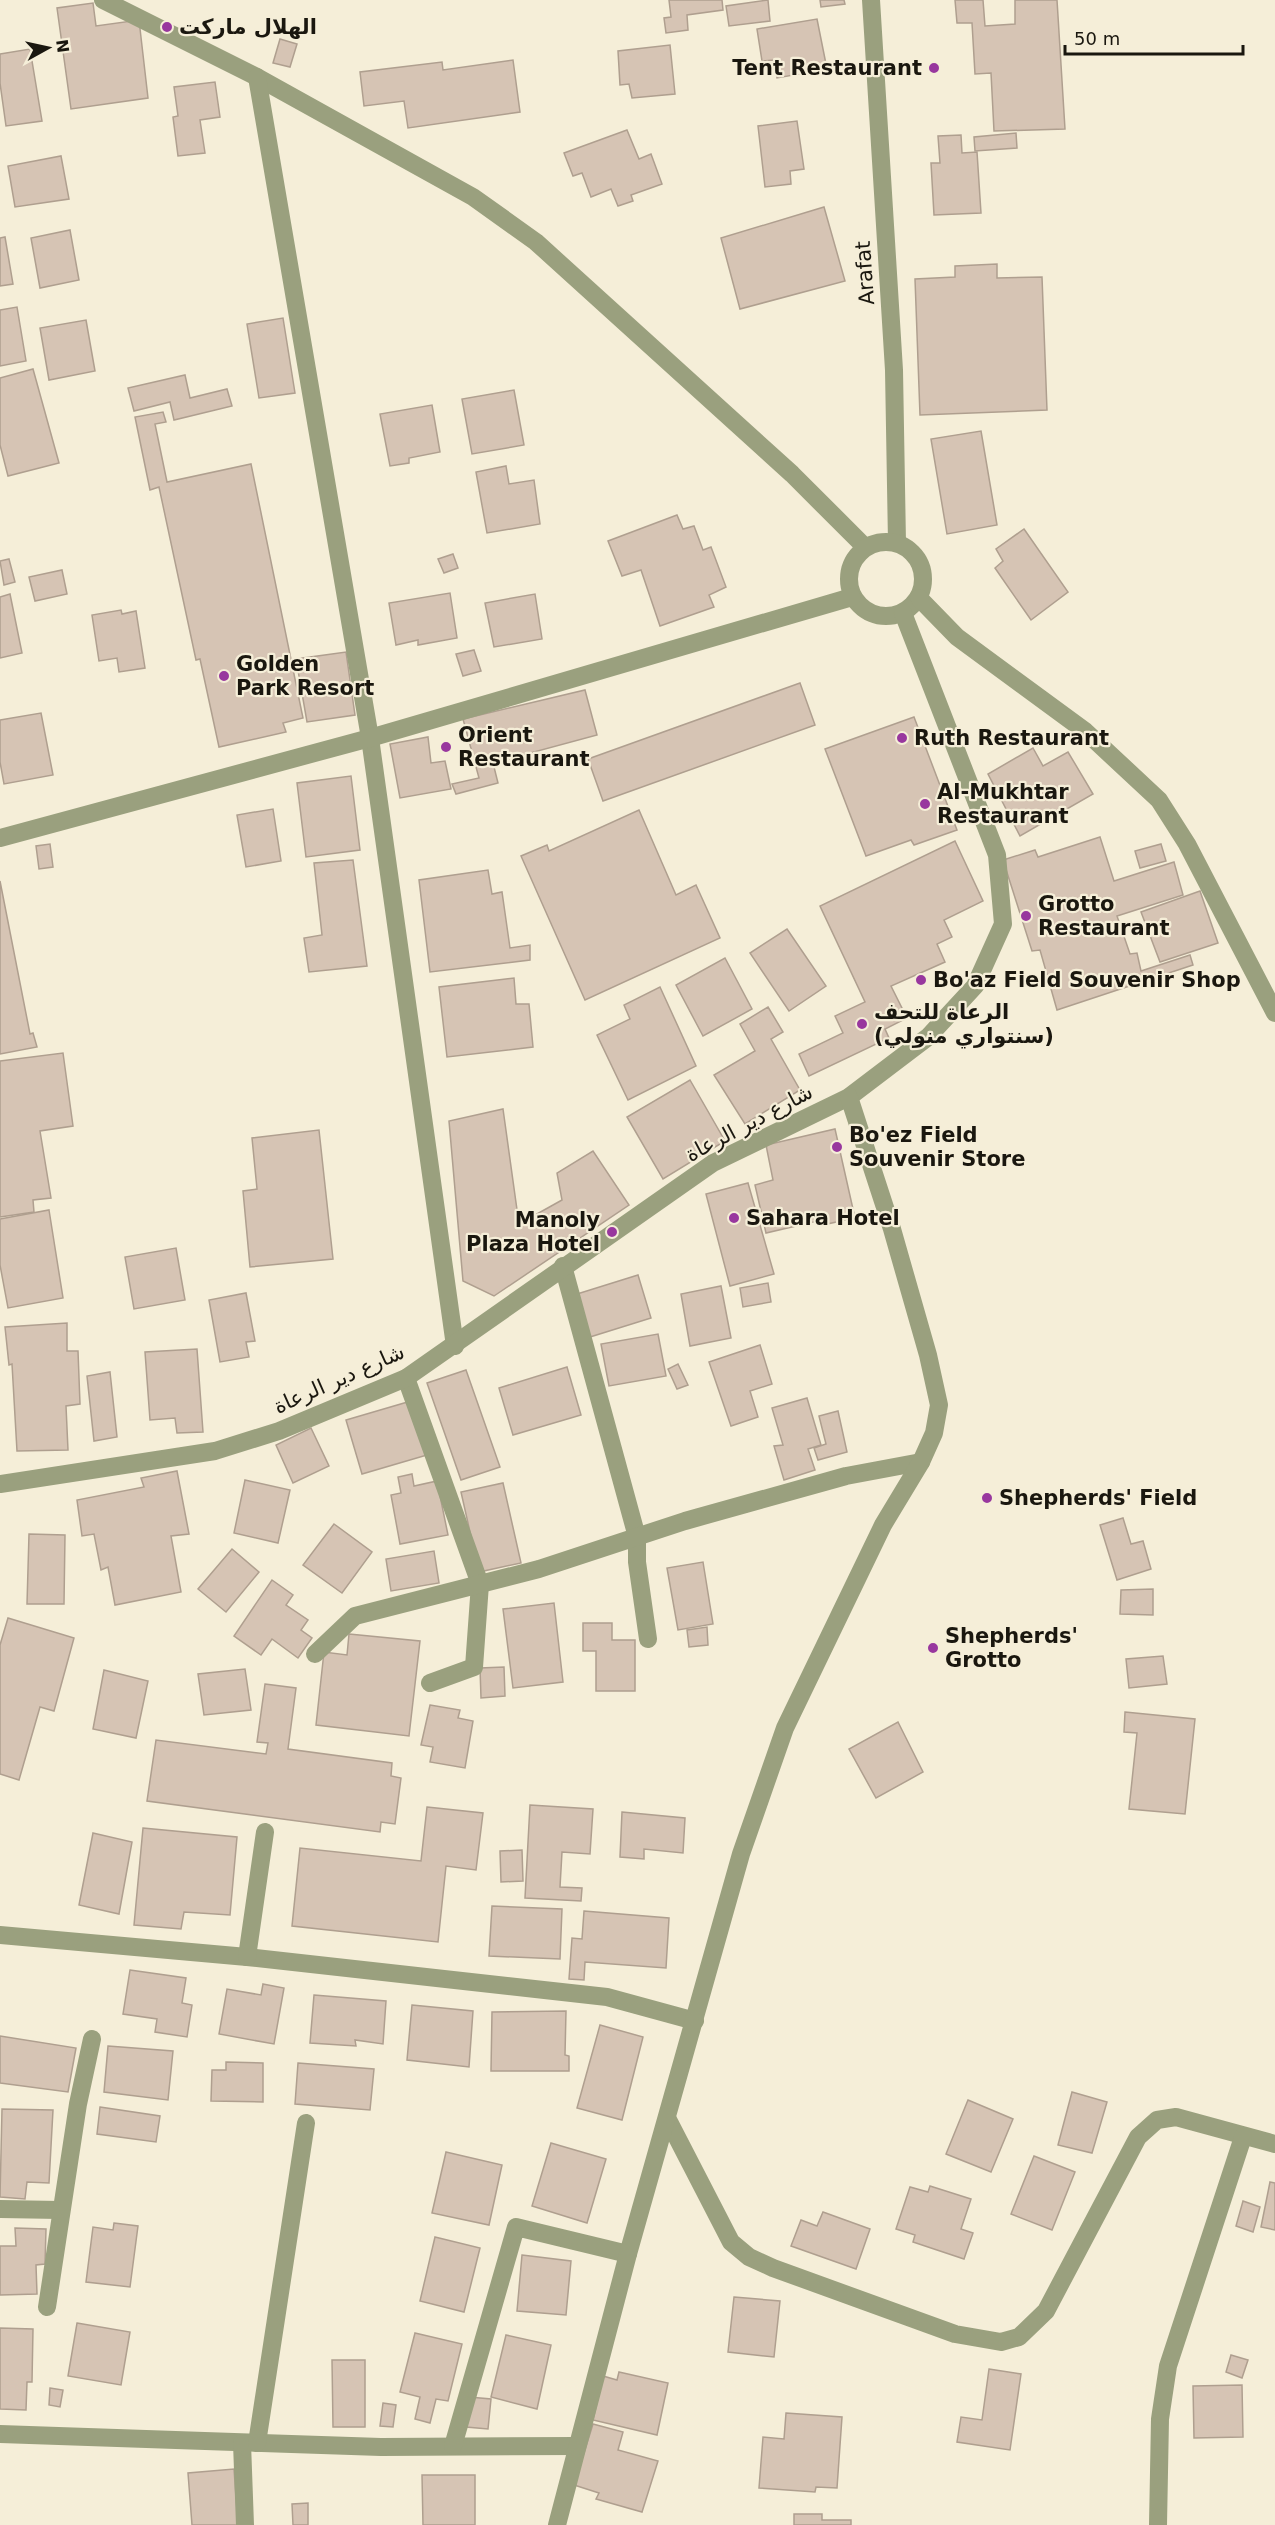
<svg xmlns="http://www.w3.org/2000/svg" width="1275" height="2525" font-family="'DejaVu Sans','Noto Sans Arabic',sans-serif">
	<rect width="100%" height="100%" fill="#f5eed8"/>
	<!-- building -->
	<g fill="#d6c4b4" stroke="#af9f8f" stroke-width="1.5">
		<polygon points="669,0 722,0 723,10 687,15 688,30 666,33 664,18 671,17"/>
		<polygon points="768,0 770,21 729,26 726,6"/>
		<polygon points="820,0 844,0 845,4 821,7"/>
		<polygon points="955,0 983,0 985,26 1015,24 1015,0 1057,0 1065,129 994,131 991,73 975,74 972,23 957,23"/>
		<polygon points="93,3 96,26 139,20 148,98 71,109 57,8"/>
		<polygon points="817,19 827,69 777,78 774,60 762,61 757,29"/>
		<polygon points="280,39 297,44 290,67 273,63"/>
		<polygon points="670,45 675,94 632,98 629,84 620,85 618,51"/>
		<polygon points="30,49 42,121 6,126 0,83 0,54"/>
		<polygon points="513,60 520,112 408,128 404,101 364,106 360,72 442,62 443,70"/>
		<polygon points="215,82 220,117 200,120 205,153 178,156 173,117 178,116 174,87"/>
		<polygon points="797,121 804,169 790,171 791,184 765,187 758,126"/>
		<polygon points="627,130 639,159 651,154 662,184 631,195 633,201 618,206 611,189 591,197 582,173 573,176 564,153"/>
		<polygon points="1016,133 1017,148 975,151 974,137"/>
		<polygon points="961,135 962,153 977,152 981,213 934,215 931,163 940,163 938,136"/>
		<polygon points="61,156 69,199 15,207 8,166"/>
		<polygon points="824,207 845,281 740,309 721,238"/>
		<polygon points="70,230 79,280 40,288 31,238"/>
		<polygon points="5,237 13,284 0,286 0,238"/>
		<polygon points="997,264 997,278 1042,277 1047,410 920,415 915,279 955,277 955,266"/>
		<polygon points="17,307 26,361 0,366 0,310"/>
		<polygon points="283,318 295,393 259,398 247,324"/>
		<polygon points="86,320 95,371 49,380 40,328"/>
		<polygon points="33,369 59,463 8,476 0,445 0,378"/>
		<polygon points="185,375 190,398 227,389 232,406 174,420 170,402 134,411 128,388"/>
		<polygon points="514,390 524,445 472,454 462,399"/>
		<polygon points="432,405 440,452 409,458 409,463 390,466 380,414"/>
		<polygon points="163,412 166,422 155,424 167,482 251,464 303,718 283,723 286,732 219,747 200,659 196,660 159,487 150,490 135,417"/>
		<polygon points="981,431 997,525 947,534 931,439"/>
		<polygon points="506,466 509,484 534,480 540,524 487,533 476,472"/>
		<polygon points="677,515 683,529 694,526 703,550 711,547 726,587 709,595 714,607 660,626 641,570 622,576 608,541"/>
		<polygon points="1024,529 1068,592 1031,620 995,568 1003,561 996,549"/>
		<polygon points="453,554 458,568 444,573 438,559"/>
		<polygon points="9,559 15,582 4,585 0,561"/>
		<polygon points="62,570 67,594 35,601 29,577"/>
		<polygon points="450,593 457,638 418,645 418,640 396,645 389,603"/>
		<polygon points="10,594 22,653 0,658 0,597"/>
		<polygon points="535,594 542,639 494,647 485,603"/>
		<polygon points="121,610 122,614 136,611 145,668 119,672 117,658 99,661 92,615"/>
		<polygon points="474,650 481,671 463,676 456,654"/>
		<polygon points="346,652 355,715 307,722 296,659"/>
		<polygon points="800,683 815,725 603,801 588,759"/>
		<polygon points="585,690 597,735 493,763 498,783 456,794 452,784 479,778 463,719"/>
		<polygon points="41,713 53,775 4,784 0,762 0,720"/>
		<polygon points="914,717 957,830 914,845 911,840 866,856 825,749"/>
		<polygon points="428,737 431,763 445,761 451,789 400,798 390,744"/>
		<polygon points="1033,748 1043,766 1068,752 1093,794 1020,836 988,774"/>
		<polygon points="351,776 360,850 306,857 297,783"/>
		<polygon points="273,809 281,861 246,867 237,815"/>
		<polygon points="639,810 676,895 696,885 720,938 585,1000 521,856 547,845 549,851"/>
		<polygon points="1100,837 1114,881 1174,862 1183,895 1117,916 1130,954 1137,953 1141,971 1190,955 1193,965 1057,1010 1040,950 1032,951 1003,860 1035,850 1038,857"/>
		<polygon points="955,841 983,901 944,920 952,937 937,944 945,962 891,986 907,1018 885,1029 889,1038 809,1076 799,1054 843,1033 835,1016 865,1002 820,906"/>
		<polygon points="50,844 53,867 39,869 36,846"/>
		<polygon points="1161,844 1166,861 1140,868 1135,851"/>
		<polygon points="353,860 367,966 309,972 304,938 322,935 314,863"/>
		<polygon points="488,870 492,894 502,892 510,948 530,945 530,960 430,972 419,880"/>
		<polygon points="0,881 30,1034 33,1033 37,1047 0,1054"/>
		<polygon points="1200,891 1218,943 1160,962 1141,912"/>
		<polygon points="787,929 826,986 789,1011 750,953"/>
		<polygon points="725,958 752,1009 703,1036 676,985"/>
		<polygon points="514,978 516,1004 529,1004 533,1047 447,1057 439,987"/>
		<polygon points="660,987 696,1066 628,1100 597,1035 630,1019 624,1005"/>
		<polygon points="768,1007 783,1032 771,1039 800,1090 745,1124 714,1075 755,1051 740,1024"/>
		<polygon points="63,1053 73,1126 40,1131 51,1198 33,1200 34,1212 0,1217 0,1061"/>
		<polygon points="690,1080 725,1141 663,1179 627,1117"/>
		<polygon points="503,1109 519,1224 562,1200 557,1173 593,1151 629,1205 494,1296 463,1281 449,1121"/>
		<polygon points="835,1129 855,1218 827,1224 826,1219 766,1233 755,1185 773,1180 766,1145"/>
		<polygon points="319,1130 333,1259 250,1267 243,1191 257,1189 252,1138"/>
		<polygon points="748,1183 774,1274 730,1286 706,1194"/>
		<polygon points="49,1210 63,1298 8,1308 0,1265 0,1219"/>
		<polygon points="176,1248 185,1300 134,1309 125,1257"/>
		<polygon points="638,1275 651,1318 590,1337 577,1294"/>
		<polygon points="768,1283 771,1302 743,1307 740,1288"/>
		<polygon points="721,1286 731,1338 690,1346 681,1294"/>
		<polygon points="246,1293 255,1341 246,1342 249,1357 220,1362 209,1300"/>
		<polygon points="67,1323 67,1351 78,1351 80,1404 66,1406 68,1450 17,1451 12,1364 9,1365 5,1327"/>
		<polygon points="658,1334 666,1376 609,1386 601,1344"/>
		<polygon points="760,1345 772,1384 750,1391 758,1417 731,1426 709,1362"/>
		<polygon points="197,1349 203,1432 177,1433 175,1418 150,1420 145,1352"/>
		<polygon points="678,1364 688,1385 677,1389 668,1369"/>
		<polygon points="567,1367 581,1415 513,1435 499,1388"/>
		<polygon points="466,1370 500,1467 461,1480 427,1383"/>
		<polygon points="110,1372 117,1437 94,1441 87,1376"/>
		<polygon points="807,1398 821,1445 808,1449 815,1470 784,1480 774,1446 783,1445 772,1408"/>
		<polygon points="411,1401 427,1455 362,1474 346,1420"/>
		<polygon points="838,1411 847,1452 818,1460 814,1448 826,1444 819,1416"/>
		<polygon points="311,1428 329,1466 293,1483 276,1445"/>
		<polygon points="177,1471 189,1534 171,1536 181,1592 115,1605 108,1567 101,1570 94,1534 82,1536 77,1500 144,1487 141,1478"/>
		<polygon points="412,1474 414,1486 437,1481 448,1535 400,1544 391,1495 401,1493 398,1477"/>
		<polygon points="245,1480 290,1490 278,1543 234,1533"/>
		<polygon points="503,1483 521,1563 479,1572 461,1492"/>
		<polygon points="1123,1518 1131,1544 1143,1541 1151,1569 1117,1580 1100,1525"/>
		<polygon points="334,1524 372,1552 342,1593 303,1565"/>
		<polygon points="29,1534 65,1535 64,1604 27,1604"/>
		<polygon points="232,1549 259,1572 226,1612 198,1589"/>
		<polygon points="434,1551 439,1583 391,1591 386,1559"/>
		<polygon points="703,1562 713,1624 678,1630 667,1568"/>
		<polygon points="272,1580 293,1595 286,1605 308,1620 301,1630 312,1638 298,1658 272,1639 261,1655 234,1636"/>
		<polygon points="1153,1589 1153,1615 1120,1614 1121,1590"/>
		<polygon points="554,1603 563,1682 513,1688 503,1609"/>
		<polygon points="8,1618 74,1638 54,1711 40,1707 19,1780 0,1774 0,1645"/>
		<polygon points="583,1623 612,1623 612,1640 635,1640 635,1691 596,1691 596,1651 583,1651"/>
		<polygon points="707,1627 708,1645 689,1647 687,1630"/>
		<polygon points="349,1634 420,1641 409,1736 316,1725 324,1652 347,1655"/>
		<polygon points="1163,1656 1167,1684 1129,1688 1126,1659"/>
		<polygon points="504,1667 505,1696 481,1698 480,1668"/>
		<polygon points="245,1669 251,1710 204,1715 198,1674"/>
		<polygon points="104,1670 148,1681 136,1738 93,1729"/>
		<polygon points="265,1684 296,1688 288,1749 392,1763 391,1776 401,1778 395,1824 381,1822 380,1832 147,1801 156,1740 266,1754 268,1743 257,1742"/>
		<polygon points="430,1705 460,1710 458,1718 473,1721 465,1768 430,1762 433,1747 421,1745"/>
		<polygon points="1125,1712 1195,1719 1185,1814 1129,1809 1137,1733 1124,1732"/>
		<polygon points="898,1722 923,1772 876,1798 849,1749"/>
		<polygon points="530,1805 593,1809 590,1854 562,1852 560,1887 582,1888 581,1901 525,1898"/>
		<polygon points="427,1807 483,1813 476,1870 446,1866 438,1942 292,1926 300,1848 421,1861"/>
		<polygon points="622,1812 685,1818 683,1853 644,1849 644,1859 620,1857"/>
		<polygon points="143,1828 237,1837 230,1915 184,1912 181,1929 134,1925"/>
		<polygon points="93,1833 132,1842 119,1914 79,1905"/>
		<polygon points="522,1850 523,1881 501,1882 500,1851"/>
		<polygon points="492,1906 562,1909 560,1959 489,1956"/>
		<polygon points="584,1911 669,1918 666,1968 585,1962 584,1980 569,1979 572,1938 582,1939"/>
		<polygon points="130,1970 186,1978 182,2003 192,2005 187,2037 155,2032 157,2019 123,2014"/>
		<polygon points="263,1984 284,1988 274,2044 219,2034 227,1989 261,1995"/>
		<polygon points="314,1995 386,2001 383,2044 355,2040 356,2046 310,2043"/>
		<polygon points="412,2005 473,2011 469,2067 407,2060"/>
		<polygon points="566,2011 565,2055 569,2056 569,2071 491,2071 492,2012"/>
		<polygon points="600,2025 643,2037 622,2120 577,2108"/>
		<polygon points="0,2036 76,2048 68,2092 0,2083"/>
		<polygon points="108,2046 173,2051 168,2100 104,2092"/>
		<polygon points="226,2062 263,2063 263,2102 211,2101 212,2070 226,2070"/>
		<polygon points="298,2063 374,2069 370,2110 295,2104"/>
		<polygon points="1072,2092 1107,2102 1092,2153 1058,2145"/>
		<polygon points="968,2100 1013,2119 991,2172 946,2154"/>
		<polygon points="100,2107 160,2116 156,2142 97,2134"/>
		<polygon points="2,2109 53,2110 49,2183 27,2182 25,2199 0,2197"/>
		<polygon points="551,2143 606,2159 587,2223 532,2206"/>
		<polygon points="446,2152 502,2165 489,2225 432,2213"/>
		<polygon points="1034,2156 1075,2172 1052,2230 1011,2214"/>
		<polygon points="1270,2182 1275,2183 1275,2230 1261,2227"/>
		<polygon points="930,2186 971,2199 961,2229 973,2233 964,2259 913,2242 915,2235 896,2229 910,2187 928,2192"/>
		<polygon points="1243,2201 1260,2207 1253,2232 1236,2226"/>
		<polygon points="823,2212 870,2229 856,2269 791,2246 801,2220 817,2226"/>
		<polygon points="114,2223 138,2226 130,2287 86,2282 93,2227 113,2230"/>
		<polygon points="15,2228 46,2229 45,2264 36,2265 37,2294 0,2295 0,2246 16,2246"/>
		<polygon points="435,2237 480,2248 464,2312 420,2301"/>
		<polygon points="522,2255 571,2261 566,2315 517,2311"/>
		<polygon points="734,2297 780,2301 774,2357 728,2352"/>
		<polygon points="77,2323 130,2332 121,2385 68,2376"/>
		<polygon points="0,2328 33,2329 32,2382 27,2382 26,2410 0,2409"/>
		<polygon points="415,2333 462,2344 448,2401 436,2399 430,2423 415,2419 420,2397 400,2392"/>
		<polygon points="506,2335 551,2345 537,2409 491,2397"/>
		<polygon points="1231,2355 1248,2360 1242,2378 1226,2372"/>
		<polygon points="332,2360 365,2360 365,2427 333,2427"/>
		<polygon points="989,2369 1021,2374 1010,2450 957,2442 961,2417 982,2420"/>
		<polygon points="619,2372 668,2383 657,2435 593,2420 603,2376 617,2380"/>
		<polygon points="1242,2385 1243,2437 1194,2438 1193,2386"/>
		<polygon points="50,2388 63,2390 60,2407 49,2405"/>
		<polygon points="469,2397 491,2399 488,2429 466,2427"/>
		<polygon points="383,2403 396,2405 393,2427 380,2426"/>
		<polygon points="786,2413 842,2417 837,2488 816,2487 815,2492 759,2488 763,2437 784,2439"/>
		<polygon points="593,2424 623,2432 618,2450 658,2461 642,2512 596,2499 599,2493 574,2485"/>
		<polygon points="234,2469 238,2525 192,2525 188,2473"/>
		<polygon points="422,2475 475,2475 475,2525 423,2525"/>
		<polygon points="308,2503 308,2525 293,2525 292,2504"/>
		<polygon points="794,2514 822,2514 822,2520 851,2520 851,2525 794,2525"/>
	</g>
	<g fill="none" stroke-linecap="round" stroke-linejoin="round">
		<!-- minor -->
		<g stroke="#9aa07e" stroke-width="18">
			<polyline points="103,0 257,77 473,197 536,242 792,474 865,547"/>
			<polyline points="871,0 894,370 897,543"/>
			<polyline points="257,77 370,738 455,1346"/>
			<circle cx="886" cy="579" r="37"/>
			<polyline points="919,598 957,637 1085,731 1159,800 1187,844 1275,1013"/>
			<polyline points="0,838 370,738 852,597"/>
			<polyline points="563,1266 637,1537 637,1562 648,1639"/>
			<polyline points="406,1378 480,1584 474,1667 430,1683"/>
			<polyline points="0,1484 215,1451 279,1431 406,1378 713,1163 849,1097 928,1037 975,986 1003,924 997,855 903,613"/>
			<polyline points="315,1654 355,1616 539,1569 685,1521 846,1476 921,1462"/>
			<polyline points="0,1935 247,1957 607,1997 695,2021"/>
			<polyline points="247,1957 265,1832"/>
			<polyline points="667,2118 731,2242 749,2257 773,2268 955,2334 1001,2342 1019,2337 1046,2311 1138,2137 1157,2120 1176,2117 1275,2144"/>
			<polyline points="0,2209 60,2210"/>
			<polyline points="47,2307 78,2104 92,2039"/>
			<polyline points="0,2434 381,2447 577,2446"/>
			<polyline points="242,2443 245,2525"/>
			<polyline points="257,2443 306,2123"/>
			<polyline points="453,2446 516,2227 628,2254"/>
			<polyline points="557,2525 628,2254 741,1854 785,1728 883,1525 921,1462 934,1433 939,1405 928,1355 892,1229 849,1097"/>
			<polyline points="1158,2525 1160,2419 1168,2366 1243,2137"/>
		</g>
	</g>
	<!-- markers -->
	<g fill="#98379e" stroke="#f5eed8" stroke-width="2">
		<circle cx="167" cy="27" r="6"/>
		<circle cx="934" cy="68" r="6"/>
		<circle cx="224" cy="676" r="6"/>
		<circle cx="902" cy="738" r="6"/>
		<circle cx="446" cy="747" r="6"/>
		<circle cx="925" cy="804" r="6"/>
		<circle cx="1026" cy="916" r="6"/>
		<circle cx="921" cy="980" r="6"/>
		<circle cx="862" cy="1024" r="6"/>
		<circle cx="837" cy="1147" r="6"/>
		<circle cx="734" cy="1218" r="6"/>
		<circle cx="612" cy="1232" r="6"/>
		<circle cx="987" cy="1498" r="6"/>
		<circle cx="933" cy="1648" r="6"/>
	</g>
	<g text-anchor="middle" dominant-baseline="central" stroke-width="4.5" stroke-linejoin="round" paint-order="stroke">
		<!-- poi labels -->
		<g font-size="21" font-weight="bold" fill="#1a170f" stroke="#f5eed8" text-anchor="start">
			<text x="179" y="27">الهلال ماركت</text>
			<text x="922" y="68" text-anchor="end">Tent Restaurant</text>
			<text x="236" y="664">Golden<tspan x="236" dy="24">Park Resort</tspan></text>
			<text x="458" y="735">Orient<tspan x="458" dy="24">Restaurant</tspan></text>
			<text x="914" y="738">Ruth Restaurant</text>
			<text x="937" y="792">Al-Mukhtar<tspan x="937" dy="24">Restaurant</tspan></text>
			<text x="1038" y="904">Grotto<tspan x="1038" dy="24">Restaurant</tspan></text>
			<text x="933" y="980">Bo'az Field Souvenir Shop</text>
			<text x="874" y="1012">الرعاة للتحف<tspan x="874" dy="24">(سنتواري منولي)</tspan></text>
			<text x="849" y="1135">Bo'ez Field<tspan x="849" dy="24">Souvenir Store</tspan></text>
			<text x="746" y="1218">Sahara Hotel</text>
			<text x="600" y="1220" text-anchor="end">Manoly<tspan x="600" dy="24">Plaza Hotel</tspan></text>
			<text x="999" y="1498">Shepherds' Field</text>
			<text x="945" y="1636">Shepherds'<tspan x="945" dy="24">Grotto</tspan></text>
		</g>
		<!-- street labels -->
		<g font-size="21" fill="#1a170f" stroke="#f5eed8">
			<text transform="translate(865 273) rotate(-94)">Arafat</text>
			<text transform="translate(749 1123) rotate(-28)">شارع دير الرعاة</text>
			<text transform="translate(339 1379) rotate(-24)">شارع دير الرعاة</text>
		</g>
	</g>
	<!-- north arrow -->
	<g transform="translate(48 48) rotate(82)" stroke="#f5eed8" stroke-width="4.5" paint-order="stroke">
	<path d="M0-4.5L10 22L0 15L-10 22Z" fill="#1a170f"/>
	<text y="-9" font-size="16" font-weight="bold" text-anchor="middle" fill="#1a170f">N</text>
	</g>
	<!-- scale -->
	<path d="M1065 45v9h178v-9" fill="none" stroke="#1a170f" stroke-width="3"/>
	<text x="1074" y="45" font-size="18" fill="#1a170f" stroke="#f5eed8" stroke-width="4.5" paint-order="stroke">50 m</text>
</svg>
